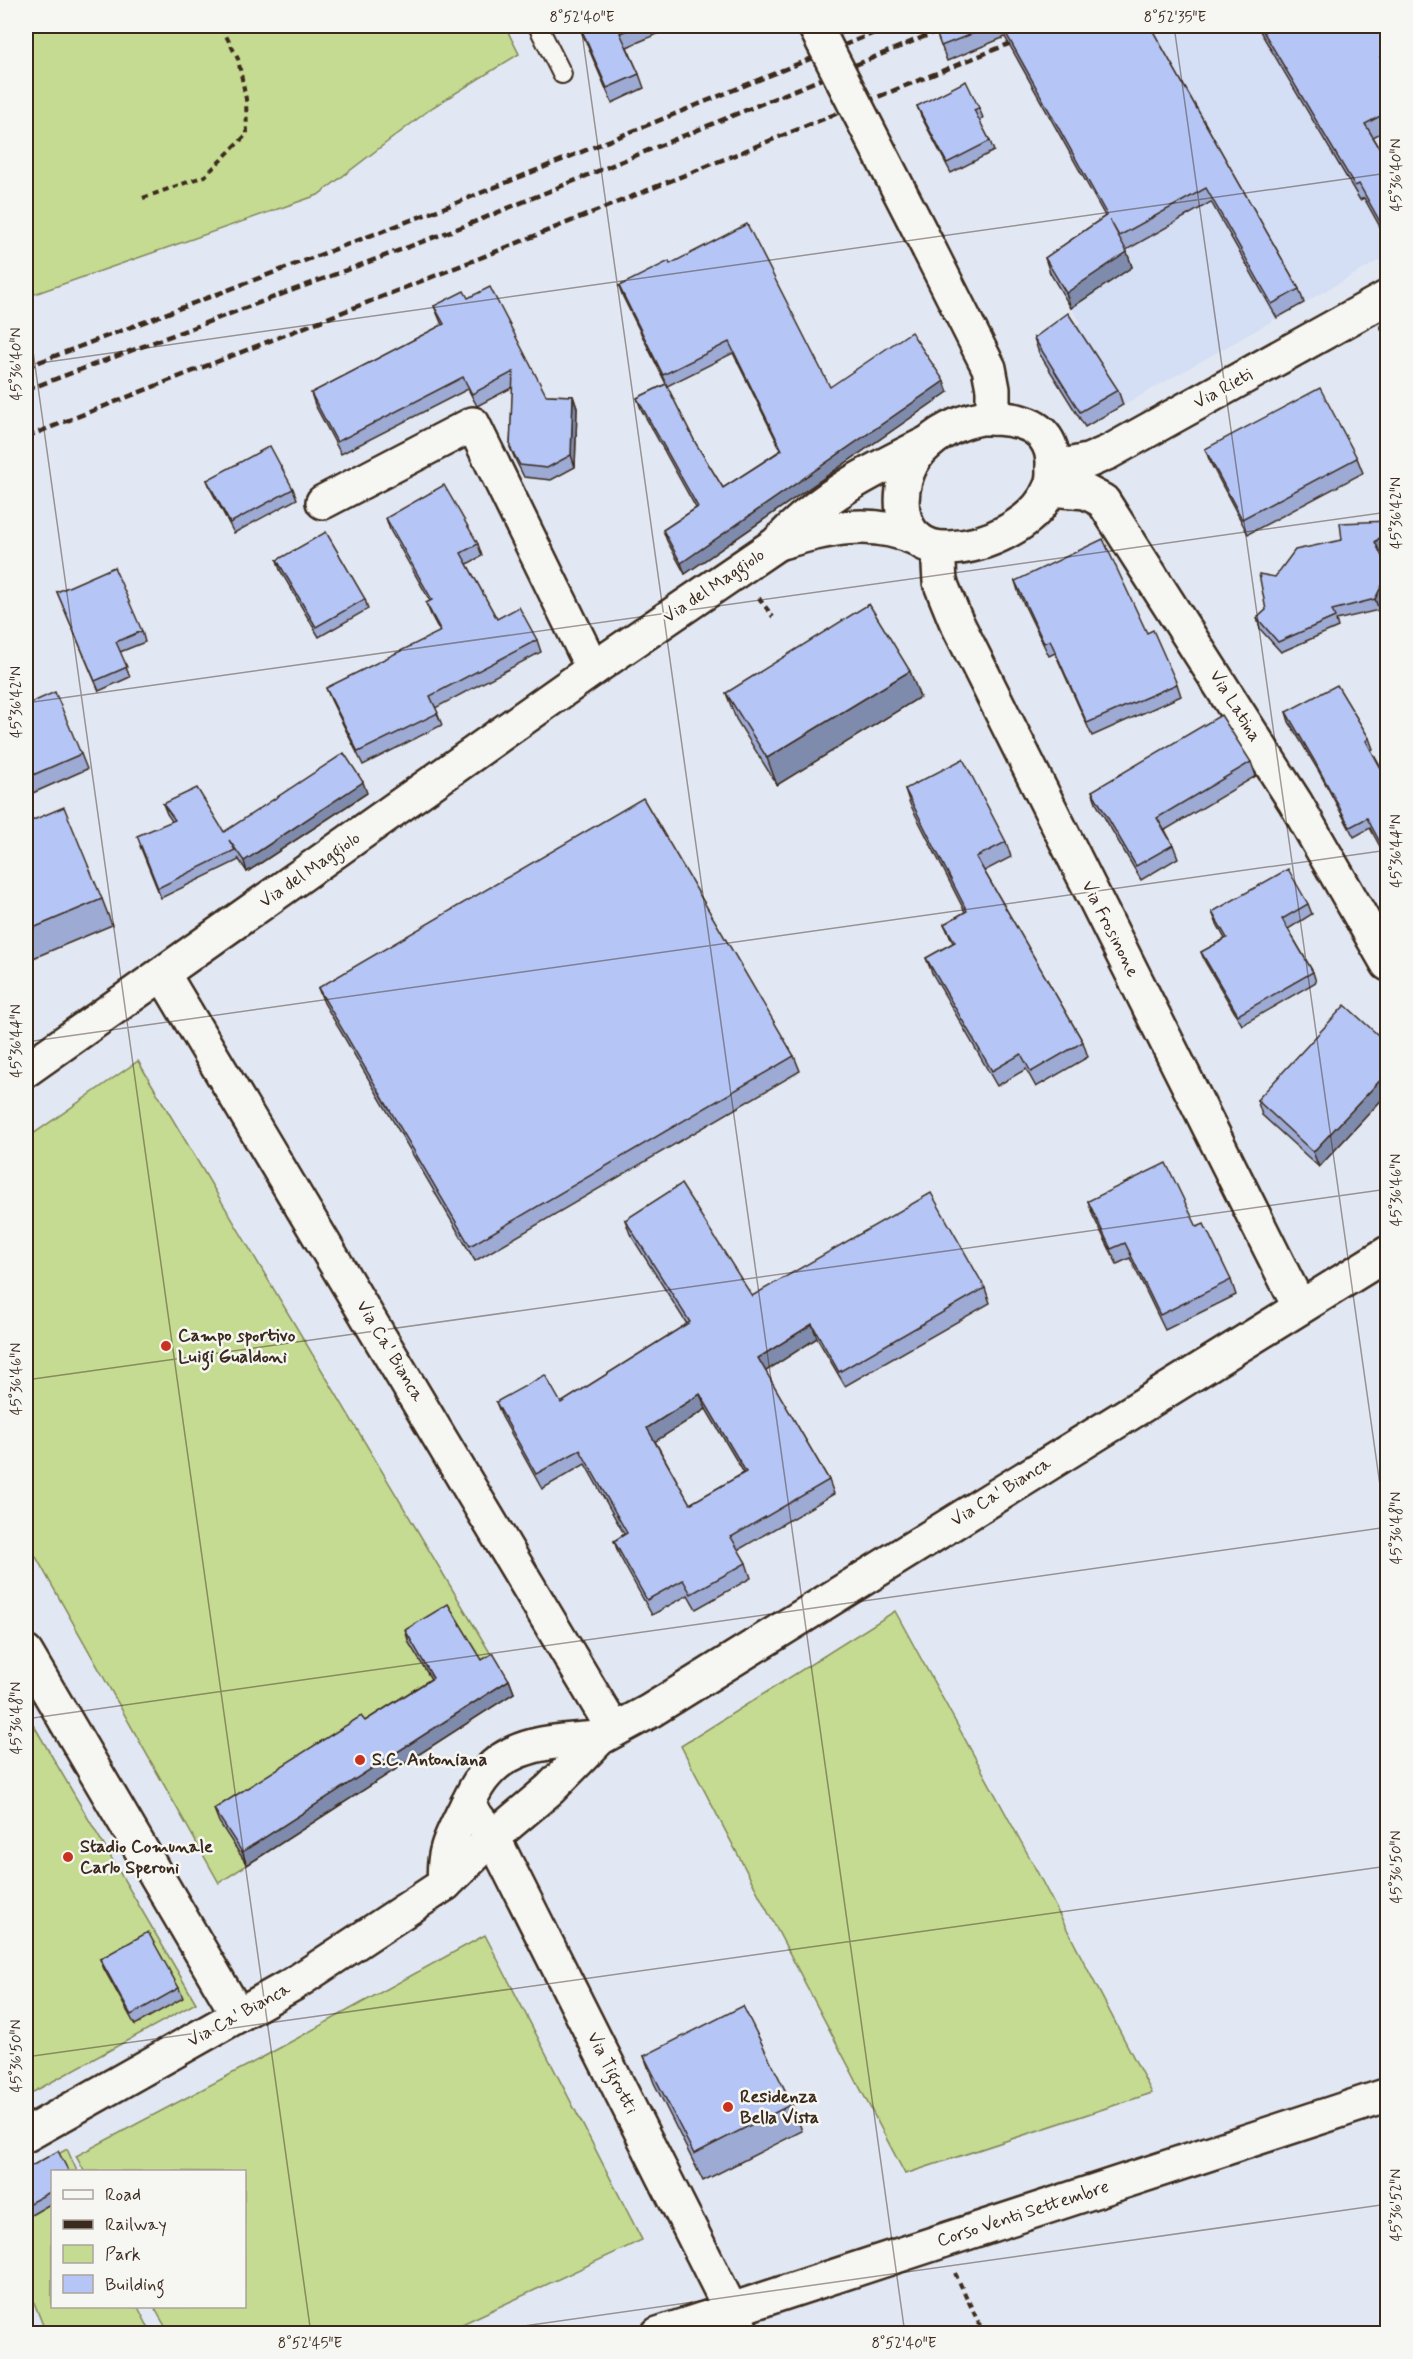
<svg xmlns="http://www.w3.org/2000/svg" width="1413" height="2359" font-family="Mynerve,sans-serif">
	<rect width="100%" height="100%" fill="#e2e8f3"/>
	<filter id="ink" filterUnits="userSpaceOnUse"><feTurbulence type="fractalNoise" baseFrequency=".0167" numOctaves="2"/><feDisplacementMap in="SourceGraphic" scale="12" xChannelSelector="R" yChannelSelector="G"/><feConvolveMatrix kernelMatrix="1 2 1 2 8 2 1 2 1" color-interpolation-filters="sRGB"/></filter>
	<g filter="url(#ink)">
		<!-- built -->
		<polygon fill="#d4def4" points="1094,26 1387,26 1387,256 1085,427 1039,353 1081,322 1071,308 1113,229 1016,57"/>
		<!-- green -->
		<g fill="#c5db91" stroke="#808258" stroke-width="1.5">
			<polygon points="26,26 505,26 519,54 433,107 318,195 26,297"/>
			<polygon points="138,1061 514,1693 219,1883 26,1539 26,1139"/>
			<polygon points="895,1611 1031,1860 1152,2093 905,2174 681,1746"/>
			<polygon points="26,1712 196,2003 26,2096"/>
			<polygon points="485,1935 642,2240 443,2333 169,2333 154,2307 244,2306 244,2172 84,2171 76,2156 265,2056"/>
			<polygon points="67,2149 77,2171 52,2172 52,2306 138,2307 151,2333 46,2333 26,2282 26,2172"/>
		</g>
		<g fill="none" stroke-linecap="round" stroke-linejoin="round">
			<defs>
				<polyline id="lane" points="538,26 562,74"/>
				<g id="street">
					<polyline points="929,249 989,368 993,389 993,418"/>
					<path d="M981 418C1013 417 1050 422 1053 461 1053 470 1054 480 1050 488 1036 524 985 547 949 548 893 551 892 482 921 450 937 433 959 422 981 418Z"/>
					<polyline points="1053,468 1088,461 1109,452 1388,297"/>
					<polyline points="1050,489 1086,492 1103,501 1295,802 1388,964"/>
					<polyline points="323,502 473,424 593,669"/>
					<path d="M778 543C827 529 869 517 918 539"/>
					<polyline points="938,548 940,582 955,619 1299,1306"/>
					<polyline points="163,974 614,1730"/>
					<path d="M26 1070 593 669 776 544C822 495 869 472 928 443"/>
					<polyline points="26,1653 238,2015"/>
					<polyline points="467,1805 493,1837 743,2334"/>
					<path d="M445 1884C442 1854 450 1839 463 1813 470 1800 476 1784 487 1773 514 1741 561 1741 600 1738"/>
					<polyline points="26,2135 295,1983 445,1884 493,1837 550,1789 600,1738 650,1711 1388,1253"/>
				</g>
				<polyline id="secondary" points="658,2334 1388,2095"/>
			</defs>
			<!-- lane casing -->
			<use href="#lane" stroke="#3b2a1e" stroke-width="22"/>
			<!-- street casing -->
			<use href="#street" stroke="#3b2a1e" stroke-width="38"/>
			<!-- secondary casing -->
			<use href="#secondary" stroke="#3b2a1e" stroke-width="38"/>
			<!-- path -->
			<g stroke="#3b2a1e" stroke-width="4" stroke-dasharray="6 4.5" stroke-linecap="butt">
				<polyline points="143,198 205,176 247,134 246,99 238,59 221,26"/>
				<polyline points="759,598 773,617"/>
				<polyline points="955,2273 984,2334"/>
			</g>
			<!-- lane -->
			<use href="#lane" stroke="#f6f6f2" stroke-width="18"/>
			<!-- street -->
			<use href="#street" stroke="#f6f6f2" stroke-width="33"/>
			<!-- secondary -->
			<use href="#secondary" stroke="#f6f6f2" stroke-width="33"/>
			<!-- rail -->
			<g stroke="#3b2a1e" stroke-width="4.5" stroke-dasharray="9 4.5" stroke-linecap="butt">
				<polyline points="26,367 456,203 891,26"/>
				<polyline points="26,390 467,225 950,26"/>
				<polyline points="26,437 480,258 1053,26"/>
			</g>
			<defs>
				<polyline id="street-bridge" points="815,26 929,249"/>
			</defs>
			<!-- street-bridge casing -->
			<use href="#street-bridge" stroke="#3b2a1e" stroke-width="38" stroke-linecap="butt"/>
			<!-- street-bridge -->
			<use href="#street-bridge" stroke="#f6f6f2" stroke-width="33"/>
		</g>
		<!-- wall -->
		<g fill="#9caad4" stroke="#3b2a1e" stroke-width="1.5" fill-rule="evenodd">
			<polygon points="579,26 676,26 627,47 639,74 644,88 612,103"/>
			<polygon points="934,26 1150,26 1299,289 1304,303 1277,318 1211,202 1126,250 1132,267 1071,308 1050,273 1045,258 1105,216 1005,37 947,61"/>
			<polygon points="1257,26 1388,26 1388,129 1373,137 1388,162 1388,241 1364,198 1360,200"/>
			<polygon points="917,106 979,108 983,118 979,120 990,141 994,151 951,173 921,116"/>
			<path d="M670 264 830 387 948 392 685 574 667 541 663 530 696 508 641 409 637 398 666 384 623 297 619 286ZM733 353 781 450 723 488 696 444 667 386Z"/>
			<polygon points="468,298 546,395 573,396 577,408 575,467 551,480 524,477 515,459 510,447 513,387 477,406 468,389 341,454 315,405 311,393 442,325 434,306"/>
			<polygon points="1388,322 1388,343 1380,326"/>
			<polygon points="1034,338 1118,390 1123,405 1085,427 1039,353"/>
			<polygon points="1205,449 1357,458 1363,473 1248,534 1211,464"/>
			<polygon points="207,480 293,489 297,499 234,533 211,490"/>
			<polygon points="386,518 478,544 482,556 467,564 497,619 537,640 541,652 435,708 442,725 363,765 331,700 326,688 440,632 431,615 426,603 430,601 390,530"/>
			<polygon points="1388,521 1388,544 1380,552 1379,610 1336,620 1338,627 1281,652 1260,629 1257,618 1266,610 1275,577"/>
			<polygon points="277,560 365,599 368,609 319,637 280,570"/>
			<polygon points="1015,581 1147,633 1177,684 1181,696 1092,736 1055,653 1049,656 1019,594"/>
			<polygon points="57,592 142,631 145,642 120,652 130,677 99,691"/>
			<polygon points="726,693 920,697 777,785 736,719"/>
			<polygon points="26,705 81,754 87,769 26,796"/>
			<polygon points="1286,712 1369,738 1373,749 1371,750 1388,781 1388,853 1384,854 1370,828 1354,837 1318,770 1289,722"/>
			<polygon points="1251,762 1256,776 1165,830 1173,845 1178,858 1141,880 1097,805 1092,791"/>
			<polygon points="905,789 1006,842 1011,857 984,871 1083,1042 1088,1057 1036,1087 1026,1069 997,1086 932,973 926,958 953,943 944,924 965,912 910,804"/>
			<polygon points="367,793 247,872 238,858 239,860 161,898 140,846 172,821 167,814 163,804 224,832"/>
			<polygon points="26,823 102,899 112,925 26,961"/>
			<polygon points="1308,904 1312,914 1288,929 1313,972 1316,982 1242,1025 1205,962 1201,952 1225,939 1216,922 1212,912"/>
			<polygon points="318,988 794,1056 800,1071 475,1261 324,1003"/>
			<polygon points="1388,1044 1388,1093 1319,1167 1262,1115 1257,1100"/>
			<polygon points="1088,1201 1197,1227 1231,1280 1236,1295 1165,1330 1130,1258 1117,1264 1093,1216"/>
			<path d="M625 1220 752 1296 985 1288 990 1303 845 1386 817 1338 765 1371 829 1480 834 1494 738 1550 746 1563 751 1578 696 1609 688 1595 652 1615 619 1555 614 1541 624 1534 585 1464 542 1489 502 1417 496 1402 561 1403 687 1324 630 1234ZM706 1409 744 1473 690 1504 655 1441Z"/>
			<polygon points="405,1630 482,1660 509,1680 514,1693 247,1865 219,1822 214,1809 365,1721 431,1679 409,1643"/>
			<polygon points="100,1959 179,1988 183,1998 135,2025 104,1969"/>
			<polygon points="644,2056 792,2104 802,2131 703,2181 654,2083"/>
			<polygon points="26,2169 52,2172 52,2203 26,2218"/>
		</g>
		<!-- shaded-wall -->
		<g fill="#7f8bac" stroke="#3b2a1e" stroke-width="1.5">
			<polygon points="1127,252 1132,267 1071,308 1066,293"/>
			<polygon points="944,381 948,392 685,574 681,563"/>
			<polygon points="573,396 577,408 575,467 571,455"/>
			<polygon points="1388,530 1388,544 1379,552 1375,542"/>
			<polygon points="1388,573 1388,592 1379,610 1375,599"/>
			<polygon points="910,671 920,697 777,785 767,758"/>
			<polygon points="363,782 367,793 247,872 244,861"/>
			<polygon points="1388,1072 1388,1093 1319,1167 1313,1152"/>
			<polygon points="812,1324 817,1338 763,1373 758,1358"/>
			<polygon points="700,1394 706,1409 653,1443 647,1428"/>
			<polygon points="509,1680 514,1693 247,1865 242,1852"/>
		</g>
		<!-- building -->
		<g fill="#b5c6f6" stroke="#3b2a1e" stroke-width="1.5" fill-rule="evenodd">
			<polygon points="580,26 638,26 620,33 639,74 607,88"/>
			<polygon points="934,26 992,26 941,46"/>
			<polygon points="1002,26 1150,26 1299,289 1272,304 1206,188 1119,236 1110,220 1127,252 1066,293 1045,258 1107,215"/>
			<polygon points="1260,26 1388,26 1388,53 1380,57 1388,69 1388,112 1365,124 1388,162 1388,236 1359,184 1355,186"/>
			<polygon points="966,81 979,108 974,110 990,141 947,163 917,106"/>
			<polygon points="747,224 830,387 911,332 944,381 681,563 663,530 698,507 637,398 666,384 696,444 723,488 782,450 729,342 663,375 619,286 669,261 670,264"/>
			<polygon points="490,287 546,395 573,396 571,455 547,468 520,465 510,447 513,372 472,394 463,377 337,442 311,393 444,324 434,306 464,291 468,298"/>
			<polygon points="1068,313 1118,390 1080,412 1034,338"/>
			<polygon points="1388,322 1388,339 1380,326"/>
			<polygon points="1320,388 1357,458 1242,519 1205,449"/>
			<polygon points="270,446 293,489 230,523 207,480"/>
			<polygon points="444,485 478,544 461,553 497,619 519,607 537,640 430,696 438,713 358,752 326,688 441,631 426,603 432,600 386,518"/>
			<polygon points="1388,521 1388,530 1375,542 1388,569 1388,573 1375,599 1332,610 1335,617 1278,642 1257,618 1266,610 1259,574 1275,577 1295,550 1342,540 1340,523"/>
			<polygon points="326,532 365,599 316,627 277,560"/>
			<polygon points="1103,539 1147,633 1153,630 1177,684 1087,723 1050,640 1044,643 1015,581"/>
			<polygon points="114,567 142,631 116,642 127,667 95,681 57,592"/>
			<polygon points="869,604 910,671 767,758 726,693"/>
			<polygon points="1337,685 1369,738 1366,741 1388,781 1388,840 1381,844 1367,818 1350,827 1314,760 1286,712"/>
			<polygon points="55,692 81,754 26,778 26,705"/>
			<polygon points="1221,715 1251,762 1157,818 1173,845 1136,866 1092,791"/>
			<polygon points="344,753 363,782 244,861 229,840 235,850 158,888 137,836 175,820 163,804 197,788 224,832"/>
			<polygon points="963,759 1006,842 976,857 1083,1042 1031,1072 1021,1054 992,1071 926,958 955,942 944,924 967,911 905,789"/>
			<polygon points="643,798 794,1056 470,1246 318,988"/>
			<polygon points="64,807 102,899 26,931 26,823"/>
			<polygon points="1288,869 1308,904 1282,919 1313,972 1238,1015 1201,952 1227,938 1212,912"/>
			<polygon points="1345,1005 1388,1044 1388,1072 1313,1152 1257,1100"/>
			<polygon points="1166,1163 1197,1227 1204,1224 1231,1280 1160,1315 1125,1243 1111,1249 1088,1201"/>
			<path d="M681 1184 752 1296 931 1193 985 1288 839 1372 812 1324 758 1358 829 1480 731 1537 746 1563 691 1594 683 1580 647 1600 614 1541 627 1533 580 1450 536 1474 496 1402 545 1375 561 1403 690 1322 625 1220ZM700 1394 746 1472 690 1504 647 1428Z"/>
			<polygon points="448,1604 482,1660 493,1653 509,1680 242,1852 214,1809 361,1716 365,1721 433,1678 405,1630"/>
			<polygon points="148,1932 179,1988 131,2015 100,1959"/>
			<polygon points="743,2006 792,2104 694,2154 644,2056"/>
			<polygon points="58,2151 69,2172 52,2172 52,2191 26,2205 26,2169"/>
		</g>
	</g>
	<!-- ticks -->
	<path fill="none" stroke="#3b2a1e" stroke-width="1.5" stroke-opacity="0.45" d="M26 26H32M581 26 905 2334M1174 26 1388 1542M26 301 311 2334M26 365 1388 173M26 703 1388 512M26 1042 1388 850M26 1380 1388 1189M26 1719 1388 1527M26 2057 1388 1866M467 2334 1388 2204"/>
	<!-- markers -->
	<g fill="#c8321e" stroke="#f6f6f2" stroke-width="2">
		<circle cx="166" cy="1346" r="6"/>
		<circle cx="360" cy="1760" r="6"/>
		<circle cx="68" cy="1857" r="6"/>
		<circle cx="728" cy="2107" r="6"/>
	</g>
	<g text-anchor="middle" dominant-baseline="central" stroke-width="5" stroke-linejoin="round" paint-order="stroke">
		<!-- street labels -->
		<g font-size="18" fill="#3b2a1e" stroke="#f6f6f2">
			<text transform="translate(1223 389) rotate(-29)">Via Rieti</text>
			<text transform="translate(714 586) rotate(-34)">Via del Maggiolo</text>
			<text transform="translate(1235 706) rotate(58)">Via Latina</text>
			<text transform="translate(310 870) rotate(-35)">Via del Maggiolo</text>
			<text transform="translate(1110 929) rotate(63)">Via Frosinone</text>
			<text transform="translate(390 1351) rotate(59)">Via Ca' Bianca</text>
			<text transform="translate(1001 1492) rotate(-32)">Via Ca' Bianca</text>
			<text transform="translate(239 2015) rotate(-29)">Via Ca' Bianca</text>
			<text transform="translate(612 2073) rotate(63)">Via Tigrotti</text>
			<text transform="translate(1023 2214) rotate(-18)">Corso Venti Settembre</text>
		</g>
		<!-- poi labels -->
		<g font-size="18" font-weight="bold" fill="#3b2a1e" stroke="#f6f6f2" text-anchor="start">
			<text x="178" y="1336">Campo sportivo<tspan x="178" dy="21">Luigi Gualdoni</tspan></text>
			<text x="372" y="1760">S.C. Antoniana</text>
			<text x="80" y="1847">Stadio Comunale<tspan x="80" dy="21">Carlo Speroni</tspan></text>
			<text x="740" y="2097">Residenza<tspan x="740" dy="21">Bella Vista</tspan></text>
		</g>
	</g>
	<!-- margin -->
	<rect width="1413" height="2359" fill="none" stroke="#f6f6f2" stroke-width="66"/>
	<!-- legend -->
	<rect x="51" y="2170" width="195" height="138" fill="#f6f6f2" stroke="#aba49d" stroke-width="1.5"/>
	<rect x="63" y="2190" width="30" height="9" fill="#f6f6f2" stroke="#aba49d" stroke-width="1.5"/>
	<text x="105" y="2200" font-size="18" fill="#3b2a1e">Road</text>
	<rect x="63" y="2220" width="30" height="9" fill="#3b2a1e" stroke="#aba49d" stroke-width="1.5"/>
	<text x="105" y="2230" font-size="18" fill="#3b2a1e">Railway</text>
	<rect x="63" y="2245" width="30" height="18" fill="#c5db91" stroke="#aba49d" stroke-width="1.5"/>
	<text x="105" y="2260" font-size="18" fill="#3b2a1e">Park</text>
	<rect x="63" y="2275" width="30" height="18" fill="#b5c6f6" stroke="#aba49d" stroke-width="1.5"/>
	<text x="105" y="2290" font-size="18" fill="#3b2a1e">Building</text>
	<rect x="33" y="33" width="1347" height="2293" fill="none" stroke="#3b2a1e" stroke-width="2"/>
	<g font-size="15" text-anchor="middle" fill="#3b2a1e">
		<text x="582" y="22">8°52'40"E</text>
		<text x="1175" y="22">8°52'35"E</text>
		<text transform="translate(1396 175) rotate(-90)" y="5">45°36'40"N</text>
		<text transform="translate(16 364) rotate(-90)" y="5">45°36'40"N</text>
		<text transform="translate(1396 513) rotate(-90)" y="5">45°36'42"N</text>
		<text transform="translate(16 702) rotate(-90)" y="5">45°36'42"N</text>
		<text transform="translate(1396 851) rotate(-90)" y="5">45°36'44"N</text>
		<text transform="translate(16 1041) rotate(-90)" y="5">45°36'44"N</text>
		<text transform="translate(1396 1190) rotate(-90)" y="5">45°36'46"N</text>
		<text transform="translate(16 1379) rotate(-90)" y="5">45°36'46"N</text>
		<text transform="translate(1396 1528) rotate(-90)" y="5">45°36'48"N</text>
		<text transform="translate(16 1718) rotate(-90)" y="5">45°36'48"N</text>
		<text transform="translate(1396 1867) rotate(-90)" y="5">45°36'50"N</text>
		<text transform="translate(16 2056) rotate(-90)" y="5">45°36'50"N</text>
		<text transform="translate(1396 2205) rotate(-90)" y="5">45°36'52"N</text>
		<text x="310" y="2348">8°52'45"E</text>
		<text x="904" y="2348">8°52'40"E</text>
	</g>
</svg>
